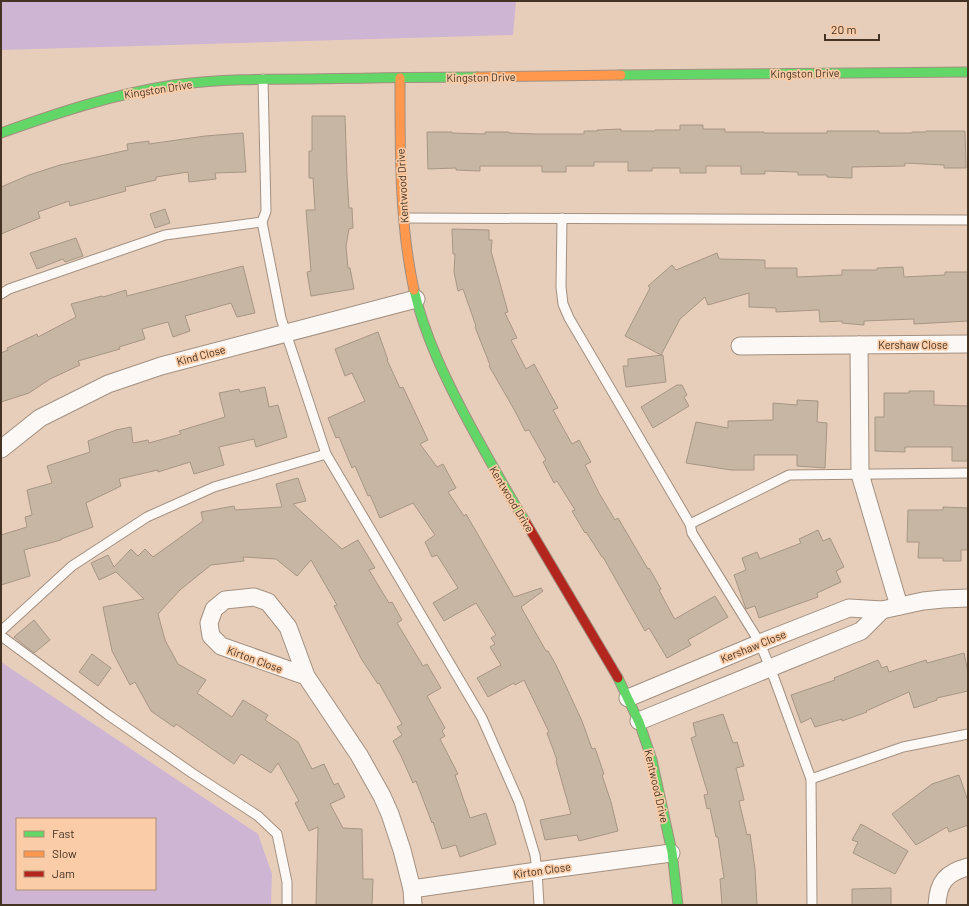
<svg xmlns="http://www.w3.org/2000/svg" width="969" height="906" font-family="Barlow,sans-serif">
	<rect width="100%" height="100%" fill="#e7ceba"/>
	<!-- green -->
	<g fill="#ceb5d3" fill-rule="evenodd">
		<polygon points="1,1 516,1 513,35 1,50"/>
		<path d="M1 662 258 834 272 874 271 905H1ZM17 819H155V889H17Z"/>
	</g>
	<!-- building -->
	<g fill="#c7b6a3" stroke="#a79684">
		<polygon points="312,116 345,116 347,176 349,208 352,208 353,228 349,229 346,246 348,268 350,268 354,289 311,296 307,272 311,271 306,210 315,210 313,178 309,178 309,151 312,151"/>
		<polygon points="680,125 703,125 703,129 725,129 725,132 764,132 764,133 827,133 827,131 879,131 879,133 912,133 912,132 926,132 926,131 965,131 966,168 944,168 944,165 905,163 905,166 852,167 852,178 827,177 827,175 798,175 798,172 765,171 765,174 741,174 741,166 706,166 706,173 680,173 680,168 652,168 652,171 628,171 628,162 594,162 594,166 566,166 566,172 542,172 542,166 480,166 480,171 456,170 456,168 428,169 427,132 452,132 452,133 485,134 485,132 509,132 509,133 536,134 584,134 584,131 597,131 597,130 621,129 621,131 655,131 655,130 680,130"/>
		<polygon points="243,133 246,172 215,173 216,179 189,182 188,172 156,177 156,180 125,187 126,191 70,206 69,201 38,212 40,218 1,234 1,187 29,175 60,165 128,150 127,144 149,141 149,144 205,136"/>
		<polygon points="165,209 170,223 155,228 150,214"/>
		<polygon points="452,229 489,230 489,240 492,240 491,251 508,312 505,313 517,338 511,340 526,369 534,364 558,408 553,410 572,444 579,440 591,462 585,465 599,493 615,520 618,518 648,569 649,568 661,589 659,590 674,618 675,619 715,596 728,617 688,640 691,645 667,658 649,628 645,631 603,557 602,557 586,532 585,533 572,511 575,510 557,481 554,483 543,462 546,460 529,430 525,431 515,411 489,366 490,365 475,327 476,326 463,289 458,291 454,272 455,254 453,254"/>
		<polygon points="76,238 83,256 65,262 63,259 37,269 30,253"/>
		<polygon points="717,253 719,259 765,260 765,268 797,268 797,277 842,275 842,270 877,270 877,268 903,267 904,277 945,275 945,272 968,272 968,321 914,324 914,319 864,321 864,325 842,323 842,321 820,322 819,310 776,312 776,308 749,307 749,293 708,305 705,297 680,319 661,355 625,336 650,288 648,286 672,265 676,270"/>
		<polygon points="243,266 255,313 237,317 231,303 185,316 190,331 173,337 168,322 142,329 145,339 119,347 120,349 78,361 80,365 50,379 29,393 1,402 1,353 8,350 7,348 37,334 38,337 76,317 71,304 102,296 103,297 126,290 127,296"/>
		<polygon points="378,332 388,360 387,360 400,388 403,387 428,440 420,444 437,467 443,464 456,488 448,492 464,516 466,514 514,597 541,588 543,591 521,607 546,651 548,651 556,665 582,721 592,749 595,748 604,774 602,775 611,802 618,831 579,841 577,835 545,840 540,820 571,814 556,761 557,760 547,733 549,732 524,680 515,685 514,683 488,697 477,678 501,665 490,647 495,644 491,638 496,635 476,603 444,621 433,603 458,588 437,555 432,557 425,542 435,535 413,503 380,518 370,495 368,496 355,466 352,468 339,437 336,438 328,418 365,401 352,373 345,376 335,349"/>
		<polygon points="663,355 666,382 626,387 623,366 628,366 628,359"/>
		<polygon points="677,385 682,385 687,395 684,397 689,406 653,428 641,407"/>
		<polygon points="265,387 269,407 278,405 287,437 256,447 254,439 219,447 224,465 194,474 190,462 158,472 158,470 119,479 121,486 86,503 93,527 61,539 61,540 24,550 30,576 1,585 1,535 27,527 25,517 32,515 27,490 52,483 47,466 90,452 88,441 116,430 131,427 133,443 148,440 149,443 181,434 179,431 225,417 219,393 239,389 240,392"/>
		<polygon points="909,391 934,391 934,405 968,406 968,461 952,461 952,447 905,447 905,452 875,451 875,417 884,417 884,393 909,393"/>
		<polygon points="797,400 818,401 817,422 827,423 825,468 797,466 797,455 754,455 754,470 731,470 686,463 696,422 728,428 728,421 773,420 773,403 797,405"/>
		<polygon points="298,478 306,501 293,504 342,549 358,540 375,568 369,570 389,603 392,602 402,620 397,623 423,666 427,664 441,688 427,696 445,728 442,731 445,736 440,739 458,774 455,775 470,818 486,813 496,844 460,857 456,845 442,849 433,822 432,823 416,781 413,783 401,756 393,741 402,735 397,727 402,724 379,683 378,684 362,660 334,606 337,605 311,560 297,576 276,559 243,557 244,561 211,565 180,590 158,614 165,640 178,664 206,680 197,693 232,717 243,700 268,715 265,720 298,742 312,769 324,764 334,785 338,783 345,797 330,804 343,828 362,829 363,879 373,879 372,905 316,905 318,827 309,831 295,803 299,801 278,763 271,773 241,754 234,764 176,724 174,727 151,711 135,682 130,685 112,651 103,607 144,599 116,572 99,580 91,563 108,555 114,567 131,549 138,556 145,549 153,557 203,521 201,512 234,506 235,510 282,507 276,484"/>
		<polygon points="943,507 968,508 968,550 961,550 961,561 943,561 943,558 918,558 919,542 907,542 908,510 943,510"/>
		<polygon points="818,530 823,541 830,538 844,567 836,571 841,582 817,593 818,597 759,618 755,606 746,609 734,575 746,570 742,558 757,552 760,559 801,543 799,539"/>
		<polygon points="34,620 50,640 34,653 14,637"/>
		<polygon points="964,653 968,672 968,691 937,698 937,700 914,708 909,692 866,711 867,712 842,721 842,719 815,727 811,718 801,723 791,695 835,680 834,678 878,660 882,668 887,666 889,672 926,660 927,663"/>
		<polygon points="92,654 111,668 98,686 79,672"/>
		<polygon points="723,714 733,743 737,742 744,766 736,768 744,800 739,801 747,835 750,834 755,869 757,905 722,905 720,879 724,878 718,837 716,837 710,808 707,809 704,795 708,794 691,738 696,736 693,723"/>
		<polygon points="959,775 968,801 968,825 949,832 947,827 916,845 892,814 932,784"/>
		<polygon points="861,824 908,851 895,874 853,853 858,842 852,840"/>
		<polygon points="891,888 891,905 852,905 852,889"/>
	</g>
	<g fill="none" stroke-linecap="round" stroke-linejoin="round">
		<defs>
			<g id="lane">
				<polyline points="263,79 266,211 262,222 281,318 326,454 482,718 519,802 535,855 537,871 539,905"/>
				<polyline points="404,218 968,220"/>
				<polyline points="562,218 561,287 563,304 569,318 690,524 692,533 760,643 774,678 811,779 812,905"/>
				<polyline points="1,294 9,289 165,235 262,222"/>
				<polyline points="690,524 789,475 968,473"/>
				<polyline points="1,631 72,566 147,517 214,487 326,454"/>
				<polyline points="1,636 107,714 192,773 258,816 277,834 287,882 287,905"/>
				<polyline points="811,779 903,747 968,734"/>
			</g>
			<g id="street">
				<polyline points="859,345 860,474 899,606"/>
				<polyline points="740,346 968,344"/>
				<polyline points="1,449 40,418 108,384 161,366 416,299"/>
				<polyline points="306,676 221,646 211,636 209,623 214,609 225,600 254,597 268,602 288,627 306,676 359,755 382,796 390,814 402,850 412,889 413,905"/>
				<polyline points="628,698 760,643 849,608 882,610 923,601 943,599 968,598"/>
				<polyline points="639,721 861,631 882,610"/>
				<polyline points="412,889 537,871 671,853"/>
				<path d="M937 905C938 882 946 873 968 867"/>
			</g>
			<g id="fast">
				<polyline points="621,75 968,72"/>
				<path d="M1 133C57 113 114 94 173 85 218 79 264 79 310 79 365 78 421 77 477 77"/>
				<path d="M414 290C425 337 446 380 469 423 487 456 505 489 525 521"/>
				<polyline points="618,678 639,722 652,760 672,852 678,905"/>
			</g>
			<g id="slow">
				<polyline points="477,77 621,75"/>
				<path d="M400 78C400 149 399 220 414 290"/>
			</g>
			<polyline id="jam" points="525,521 618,678"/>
		</defs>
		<!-- lane casing -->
		<use href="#lane" stroke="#a39081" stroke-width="11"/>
		<!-- street casing -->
		<use href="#street" stroke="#a39081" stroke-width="19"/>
		<!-- fast casing -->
		<use href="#fast" stroke="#a39081" stroke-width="11"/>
		<!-- slow casing -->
		<use href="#slow" stroke="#a39081" stroke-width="11"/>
		<!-- jam casing -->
		<use href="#jam" stroke="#a39081" stroke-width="11"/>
		<!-- lane -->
		<use href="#lane" stroke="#fbf8f5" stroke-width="9"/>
		<!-- street -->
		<use href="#street" stroke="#fbf8f5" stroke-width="17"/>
		<!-- fast -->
		<use href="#fast" stroke="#63d668" stroke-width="9"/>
		<!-- slow -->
		<use href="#slow" stroke="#ff974d" stroke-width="9"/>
		<!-- jam -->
		<use href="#jam" stroke="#b3261e" stroke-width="9"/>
	</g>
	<g text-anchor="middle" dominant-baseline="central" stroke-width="3.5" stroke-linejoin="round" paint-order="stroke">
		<!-- street labels -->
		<g font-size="11" fill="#443223" stroke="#facca7">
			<text transform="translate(805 73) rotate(-1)">Kingston Drive</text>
			<text transform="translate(481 77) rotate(-1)">Kingston Drive</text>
			<text transform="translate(158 89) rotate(-9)">Kingston Drive</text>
			<text transform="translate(402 186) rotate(-93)">Kentwood Drive</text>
			<text x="913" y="344">Kershaw Close</text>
			<text transform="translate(201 355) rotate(-15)">Kind Close</text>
			<text transform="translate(512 499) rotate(59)">Kentwood Drive</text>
			<text transform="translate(753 646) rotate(-22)">Kershaw Close</text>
			<text transform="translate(255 659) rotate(20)">Kirton Close</text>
			<text transform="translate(657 786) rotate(77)">Kentwood Drive</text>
			<text transform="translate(542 870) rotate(-8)">Kirton Close</text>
		</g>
	</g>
	<!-- border -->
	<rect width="969" height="906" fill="none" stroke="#443223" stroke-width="4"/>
	<!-- legend -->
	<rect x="16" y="818" width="140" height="72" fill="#facca7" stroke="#b18e72"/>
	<rect x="24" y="831" width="20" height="6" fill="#63d668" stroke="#b18e72"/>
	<text x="52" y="838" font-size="12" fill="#443223">Fast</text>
	<rect x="24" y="851" width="20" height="6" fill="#ff974d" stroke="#b18e72"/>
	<text x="52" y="858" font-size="12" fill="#443223">Slow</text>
	<rect x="24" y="871" width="20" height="6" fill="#b3261e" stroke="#b18e72"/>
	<text x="52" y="878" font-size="12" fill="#443223">Jam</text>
	<!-- scale -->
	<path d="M825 34v6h54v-6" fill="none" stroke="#443223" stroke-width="2"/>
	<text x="831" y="34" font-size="12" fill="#443223" stroke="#facca7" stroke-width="3" paint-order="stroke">20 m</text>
</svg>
